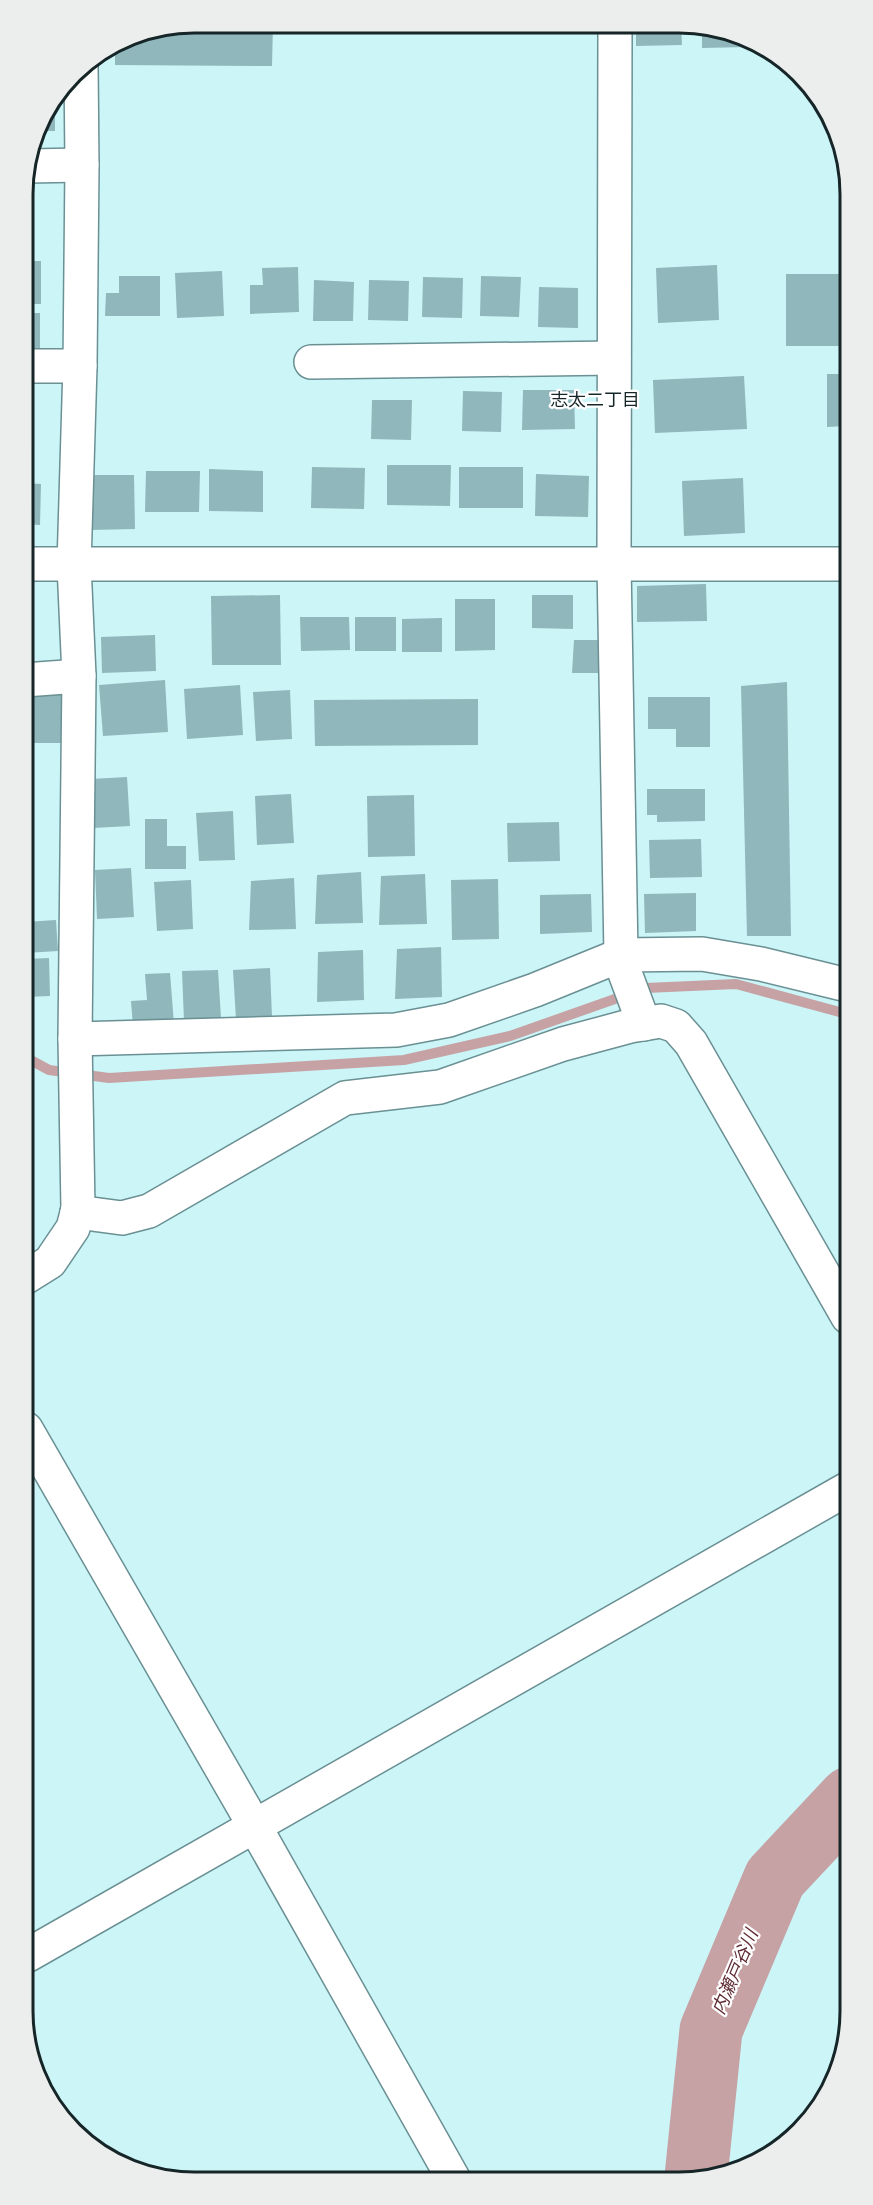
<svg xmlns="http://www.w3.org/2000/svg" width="873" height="2205" font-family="Jost,'Noto Sans JP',sans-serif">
	<rect width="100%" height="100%" fill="#ccf5f8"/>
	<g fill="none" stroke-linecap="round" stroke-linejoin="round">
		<!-- stream -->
		<polyline stroke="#c6a2a5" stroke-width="10" points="25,1057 49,1070 109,1078 404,1060 510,1036 646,988 736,984 847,1014"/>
		<!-- river -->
		<polyline stroke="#c6a2a5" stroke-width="63" points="696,2177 711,2030 775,1878 850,1798"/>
	</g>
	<!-- building -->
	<g fill="#90b7bb">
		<polygon points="194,23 273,23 272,66 115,65 115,44 129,35"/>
		<polygon points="636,25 681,26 682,45 636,46"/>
		<polygon points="702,26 712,26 748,44 748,47 702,48"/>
		<polygon points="55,99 55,131 37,131 40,119"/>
		<rect x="23" y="261" width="18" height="43"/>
		<polygon points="717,265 719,320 658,323 656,268"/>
		<polygon points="298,267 299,312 250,314 250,285 263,285 262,268"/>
		<polygon points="222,271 224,316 177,318 175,273"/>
		<polygon points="786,274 843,274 842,346 786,346"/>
		<polygon points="119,276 160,276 160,316 105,316 106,293 119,293"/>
		<polygon points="481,276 521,277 519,317 480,316"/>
		<polygon points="423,277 463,278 462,318 422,317"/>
		<polygon points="314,280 354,282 353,321 313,321"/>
		<polygon points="369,280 409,281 408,321 368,320"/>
		<polygon points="539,287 578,288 578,328 538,327"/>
		<rect x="23" y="313" width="17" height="43"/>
		<polygon points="827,374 845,374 846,426 827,427"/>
		<polygon points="744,376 747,429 655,433 653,380"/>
		<polygon points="523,390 574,390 575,429 522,430"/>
		<polygon points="23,391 33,391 33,438 24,438"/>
		<polygon points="463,391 502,392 501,432 462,431"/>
		<polygon points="372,400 412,400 411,440 371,439"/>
		<polygon points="387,465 451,465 450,506 387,505"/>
		<polygon points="312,467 365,468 364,509 311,508"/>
		<rect x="459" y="467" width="64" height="41"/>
		<polygon points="209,469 263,471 263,512 209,511"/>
		<polygon points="146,471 200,471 199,512 145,512"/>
		<polygon points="536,474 589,476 588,517 535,516"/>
		<polygon points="89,475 134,475 135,529 90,530"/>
		<polygon points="743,478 745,533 684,536 682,481"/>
		<polygon points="24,483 41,484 40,525 24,524"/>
		<polygon points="706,584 707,621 637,622 637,586"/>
		<polygon points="24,591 33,591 32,647 24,647"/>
		<polygon points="280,595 281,665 212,665 211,596"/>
		<polygon points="532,595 573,595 573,629 532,628"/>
		<polygon points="455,599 495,599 495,650 455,651"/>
		<polygon points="300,617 349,617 350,650 301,651"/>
		<rect x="355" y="617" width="41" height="34"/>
		<polygon points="442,618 442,652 402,652 402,619"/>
		<polygon points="155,635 156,671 102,673 101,637"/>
		<polygon points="574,640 602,640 601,673 572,673"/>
		<polygon points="165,680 168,732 103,736 99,685"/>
		<polygon points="787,682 791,936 747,936 741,686"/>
		<polygon points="240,685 243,735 187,739 184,689"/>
		<polygon points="290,690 292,739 256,741 253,692"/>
		<polygon points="24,694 62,694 61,743 25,743"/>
		<polygon points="648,697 710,697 710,747 676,747 676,729 648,729"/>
		<polygon points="478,699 478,745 315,746 314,700"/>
		<polygon points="127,777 130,826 93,828 91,779"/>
		<polygon points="647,789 705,789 705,821 657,822 657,815 647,815"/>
		<polygon points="291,794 294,843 257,845 255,796"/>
		<polygon points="414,795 415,856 368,857 367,796"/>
		<polygon points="233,811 235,860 199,861 196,813"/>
		<polygon points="145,819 167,819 167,846 186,846 186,869 145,869"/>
		<polygon points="559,822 560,861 508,862 507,823"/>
		<polygon points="701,839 702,877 650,878 649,840"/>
		<polygon points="131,868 134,917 97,919 95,870"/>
		<polygon points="361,872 363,923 315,924 317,875"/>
		<polygon points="425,874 427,924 379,925 381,876"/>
		<polygon points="294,878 296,929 249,930 251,881"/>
		<polygon points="498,879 499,939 452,940 451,880"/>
		<polygon points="191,880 193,929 157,931 154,882"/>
		<polygon points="696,893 696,931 645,933 644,894"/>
		<polygon points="591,894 592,932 540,934 540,895"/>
		<polygon points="56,920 58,951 25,953 25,922"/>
		<polygon points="441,947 442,997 395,999 397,949"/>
		<polygon points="363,950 364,1000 317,1002 318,952"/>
		<polygon points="49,958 50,996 25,997 25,959"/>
		<polygon points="270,968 272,1017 236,1019 233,970"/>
		<polygon points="218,970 221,1018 184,1021 182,971"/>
		<polygon points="170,973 174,1024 133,1027 131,1001 147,1000 145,974"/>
	</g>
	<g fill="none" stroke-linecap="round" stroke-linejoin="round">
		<defs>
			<g id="minor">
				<polyline points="615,25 614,564 621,955 622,965 644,1024"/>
				<polyline points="28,166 82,165"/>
				<polyline points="311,362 614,358"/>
				<polyline points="23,366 80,366"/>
				<polyline points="24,680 79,676"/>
				<polyline points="75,1039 396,1030 449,1020 535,990 621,955 702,954 761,964 847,985"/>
				<polyline points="77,1212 122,1218 149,1211 345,1098 440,1087 563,1044 630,1026 661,1021 676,1026 691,1043 848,1317"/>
				<polyline points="26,1277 50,1262 73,1228 78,1209 75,1039 79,676 74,565 80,366 82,165 81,65"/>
				<polyline points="26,1429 254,1825 453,2178"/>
				<polyline points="28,1955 849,1488"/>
			</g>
			<polyline id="tertiary" points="24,564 846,564"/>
		</defs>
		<!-- minor casing -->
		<use href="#minor" stroke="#6a9094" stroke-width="36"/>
		<!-- tertiary casing -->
		<use href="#tertiary" stroke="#6a9094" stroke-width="36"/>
		<!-- minor -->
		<use href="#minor" stroke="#fff" stroke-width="33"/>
		<!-- tertiary -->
		<use href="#tertiary" stroke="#fff" stroke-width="33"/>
	</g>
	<g text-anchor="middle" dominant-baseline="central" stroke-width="4.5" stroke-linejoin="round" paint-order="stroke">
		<!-- neighbourhood labels -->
		<g font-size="18" fill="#162527" stroke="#fff">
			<text x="595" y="400">志太二丁目</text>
		</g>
		<!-- water labels -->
		<g font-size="18" font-style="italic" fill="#612e35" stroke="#fff">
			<text transform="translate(735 1972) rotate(-67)">内瀬戸谷川</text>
		</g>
	</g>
	<!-- crop -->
	<path d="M0 0H873V2205H0ZM194 33H679A161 161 0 0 1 840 194V2011A161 161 0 0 1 679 2172H194A161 161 0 0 1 33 2011V194A161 161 0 0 1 194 33Z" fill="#eceeee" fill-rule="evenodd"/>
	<path fill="none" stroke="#162527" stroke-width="3" d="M194 33H679A161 161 0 0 1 840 194V2011A161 161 0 0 1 679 2172H194A161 161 0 0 1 33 2011V194A161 161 0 0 1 194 33Z"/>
</svg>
